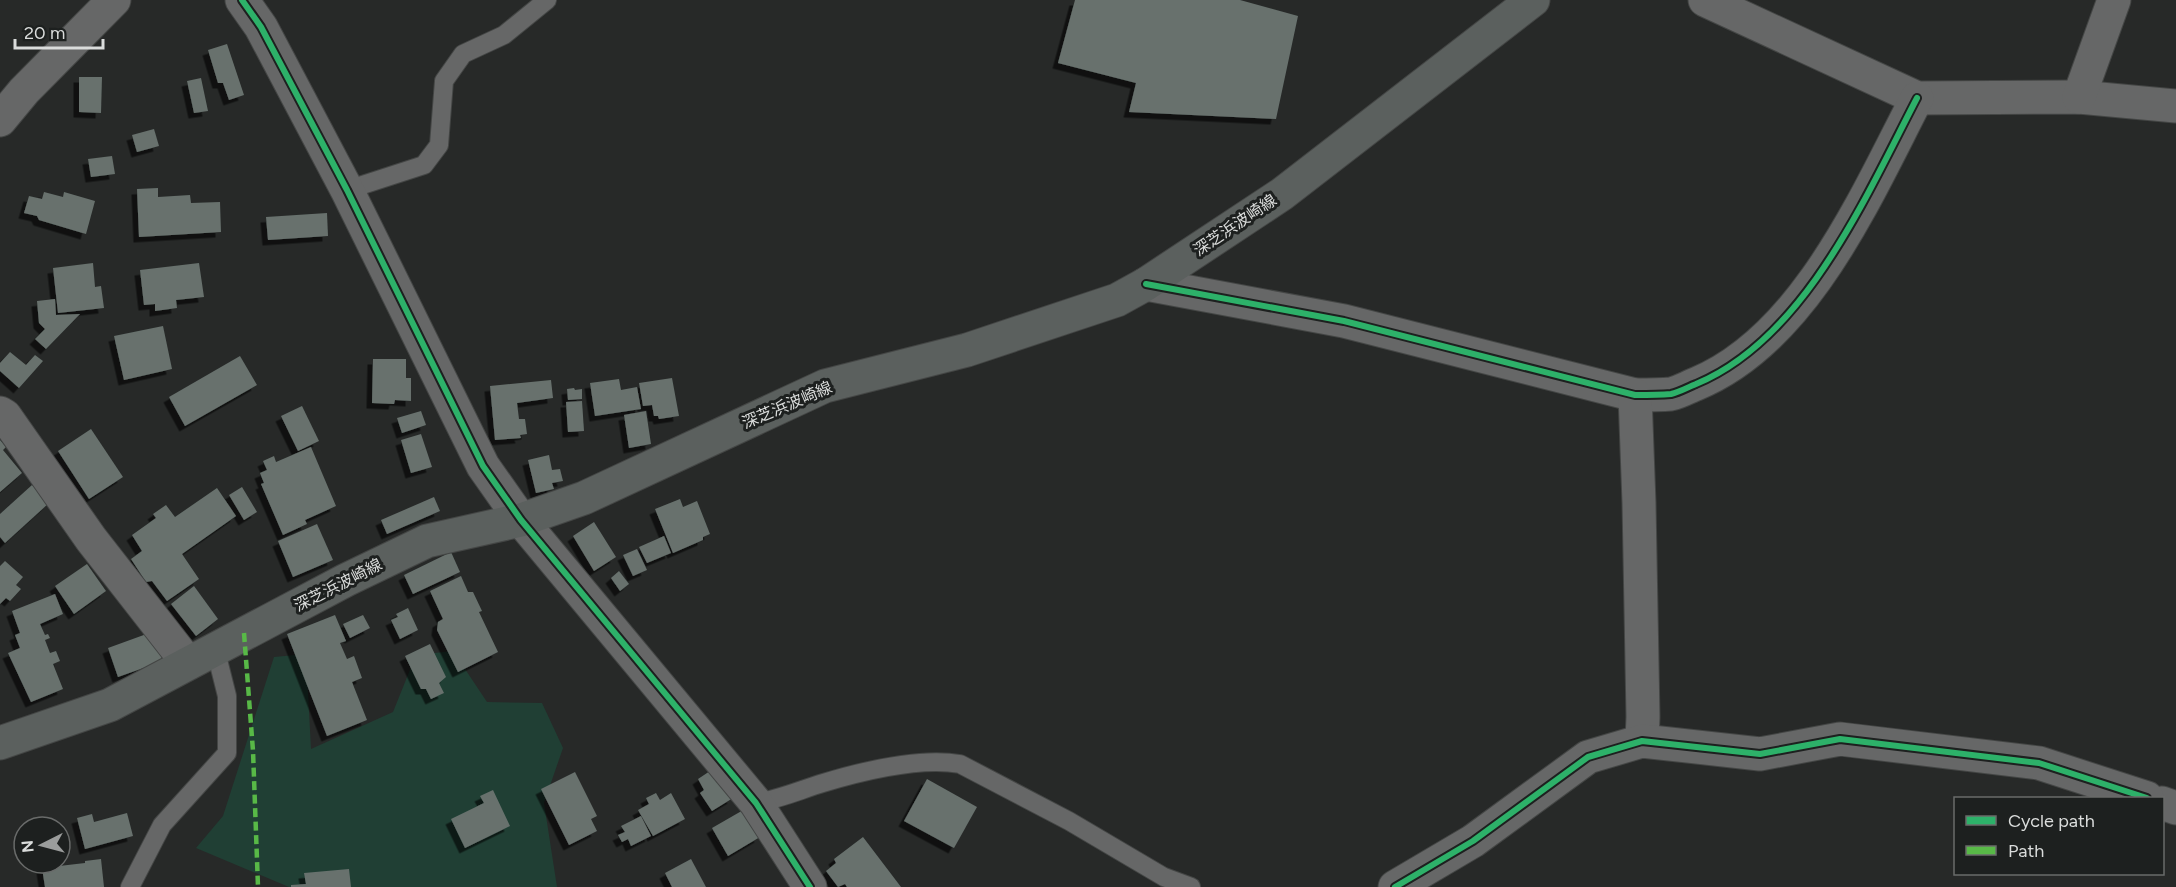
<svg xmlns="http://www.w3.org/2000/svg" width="2176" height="887" font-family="Figtree,'Noto Sans JP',sans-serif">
	<defs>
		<filter id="shadow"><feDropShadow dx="-5.5" dy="5.5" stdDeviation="0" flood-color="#0009"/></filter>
	</defs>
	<rect width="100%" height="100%" fill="#272928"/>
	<!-- green -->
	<polygon fill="#203f34" points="453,651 487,702 542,703 563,748 544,803 557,887 289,887 196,848 223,816 274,657 306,654 311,749 393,712 416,655"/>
	<!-- building -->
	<g fill="#67716d" filter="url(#shadow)">
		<polygon points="1075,0 1240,0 1298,16 1276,119 1129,112 1136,83 1058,63"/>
		<polygon points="227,44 244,95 229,100 223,83 218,83 208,50"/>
		<polygon points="79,77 102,77 101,113 79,112"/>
		<polygon points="201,78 208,111 194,113 187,81"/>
		<polygon points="154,129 159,146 137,152 132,135"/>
		<polygon points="112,156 115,174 91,177 88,159"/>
		<polygon points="158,188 158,197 190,195 191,203 220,202 221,232 139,237 137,189"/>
		<polygon points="44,192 63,197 64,192 95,201 86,234 39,220 37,216 24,213 29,196 42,199"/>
		<polygon points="327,213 328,236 268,240 266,217"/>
		<polygon points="93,263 95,287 101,286 104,308 58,313 53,268"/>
		<polygon points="199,263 204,297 176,300 177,308 155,311 155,304 144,305 140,270"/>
		<polygon points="55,299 56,315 80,314 46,349 35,339 45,329 39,323 37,301"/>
		<polygon points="163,326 172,369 124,380 114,336"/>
		<polygon points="10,352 26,365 35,355 43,361 19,388 0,371 0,363"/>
		<polygon points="240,356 257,385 185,426 169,397"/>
		<polygon points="373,359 406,359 406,378 411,378 411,401 395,400 394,404 372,403"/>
		<polygon points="672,378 679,416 659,419 658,416 654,416 652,405 643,406 639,383"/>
		<polygon points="619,379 621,390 637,387 641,409 595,416 590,383"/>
		<polygon points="551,380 553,398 517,403 519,419 525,419 527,434 520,435 521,438 495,440 490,386"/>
		<polygon points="574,388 575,390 582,389 582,399 568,400 567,389"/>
		<polygon points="582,401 584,431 568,432 566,402"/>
		<polygon points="302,406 319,441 298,451 281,416"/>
		<polygon points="421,411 426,425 402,433 397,418"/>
		<polygon points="646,411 651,444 629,448 624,415"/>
		<polygon points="91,429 123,477 89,499 58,451"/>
		<polygon points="421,434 432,467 411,473 401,440"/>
		<polygon points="0,440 6,447 3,450 22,473 0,492"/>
		<polygon points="311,447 336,506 305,520 307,524 283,535 261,484 264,483 260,473 267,470 263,461 274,456 276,462"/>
		<polygon points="549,455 552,470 560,469 563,481 552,483 554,489 536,493 528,460"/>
		<polygon points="32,485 49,503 5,543 0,537 0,514"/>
		<polygon points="242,487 257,512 244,520 229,495"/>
		<polygon points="217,488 236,516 182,554 199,579 167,601 152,581 146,582 131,559 142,551 132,535 156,518 153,514 166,505 175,517"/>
		<polygon points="434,497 440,511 387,534 381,520"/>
		<polygon points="680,499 683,507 697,501 710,534 703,537 703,540 673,553 655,509"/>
		<polygon points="594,522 616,557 594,571 573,536"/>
		<polygon points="317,524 333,560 293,577 278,541"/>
		<polygon points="664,536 671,553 647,563 639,547"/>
		<polygon points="637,549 647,570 633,576 623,555"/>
		<polygon points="451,552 460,572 413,594 404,575"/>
		<polygon points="5,561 23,577 16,585 21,589 10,601 6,598 0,604 0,566"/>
		<polygon points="87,564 106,591 74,614 55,586"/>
		<polygon points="619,571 629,584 620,591 611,578"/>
		<polygon points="461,576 468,592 473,592 482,611 479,612 498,652 458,672 437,630 438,622 443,619 430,591"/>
		<polygon points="194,586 218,619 196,636 171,604"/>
		<polygon points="55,594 63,614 40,624 45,635 48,634 50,638 45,640 50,653 56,651 60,661 53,664 63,689 31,702 8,653 20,648 15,635 20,633 12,611"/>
		<polygon points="408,608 418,630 400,639 391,620 398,617 396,614"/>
		<polygon points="335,615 346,641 340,643 347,659 354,656 362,678 352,682 367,720 327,736 287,634"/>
		<polygon points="363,615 370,628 350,638 343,624"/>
		<polygon points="152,632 163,661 118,677 108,648"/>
		<polygon points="430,644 446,677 439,683 444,693 431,699 426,689 421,689 405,656"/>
		<polygon points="713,769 733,798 712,811 700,793 704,790 698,779"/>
		<polygon points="575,772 597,816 591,819 597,831 569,845 541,789"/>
		<polygon points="927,779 977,807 954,848 904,821"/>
		<polygon points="493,790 510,826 465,848 451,819 484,803 480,796"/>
		<polygon points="656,793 660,800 671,793 685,819 653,836 638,810 649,804 646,798"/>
		<polygon points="745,809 760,837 728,856 712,828"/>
		<polygon points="127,813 133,836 85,849 77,818 92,814 94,822"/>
		<polygon points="641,816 651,836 631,846 628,839 622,842 618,835 625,832 621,826"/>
		<polygon points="863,837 901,887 847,887 845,884 838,887 826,871 836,863 834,859"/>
		<polygon points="101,859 104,887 45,887 42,868 85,863 85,861"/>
		<polygon points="691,859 706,887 672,887 665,873"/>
		<polygon points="349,869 351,887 291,887 291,885 306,884 304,873"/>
	</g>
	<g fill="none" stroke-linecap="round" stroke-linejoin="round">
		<defs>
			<g id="service">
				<polyline points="347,190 424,165 439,145 444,81 463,54 504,35 547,0"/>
				<path d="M756 803C780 799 800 790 823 783 863 771 920 757 960 764L1069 821 1164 877 1191 887"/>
				<polyline points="130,887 162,825 227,753 227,696 215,648"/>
			</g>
			<g id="minor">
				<polyline points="242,0 261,27 347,190 483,466 521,520 756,803 810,887"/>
				<polyline points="1705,0 1917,98 2079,97 2176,106"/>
				<polyline points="2079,97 2114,0"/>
				<polyline points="0,120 24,91 114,0"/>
				<path d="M1146 284 1344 321 1635 395C1647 395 1659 395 1671 394 1680 392 1688 387 1696 384 1805 339 1866 196 1917 98"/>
				<polyline points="1635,395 1639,503 1643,717 1642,741"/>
				<polyline points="0,413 5,416 91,539 187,662"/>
				<polyline points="2162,803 2176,808"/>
				<polyline points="1395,887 1473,841 1588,757 1642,741 1760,754 1840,739 2039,763 2147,798"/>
			</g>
			<polyline id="secondary" points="0,743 110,705 346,580 427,541 521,520 584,498 825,386 967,350 1117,300 1146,284 1282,194 1533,0"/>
		</defs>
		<!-- service casing -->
		<use href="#service" stroke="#444645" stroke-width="20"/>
		<!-- minor casing -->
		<use href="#minor" stroke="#444645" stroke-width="35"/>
		<!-- secondary casing -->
		<use href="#secondary" stroke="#444645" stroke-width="35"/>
		<!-- service -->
		<use href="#service" stroke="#666767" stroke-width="18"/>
		<!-- minor -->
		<use href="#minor" stroke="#666767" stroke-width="33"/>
		<!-- secondary -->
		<use href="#secondary" stroke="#5b605e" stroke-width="33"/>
		<!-- quiet -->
		<polyline stroke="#58b947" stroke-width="4.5" stroke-dasharray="9 4.5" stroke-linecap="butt" points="244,633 253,751 258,887"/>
		<defs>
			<g id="cycleway">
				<polyline points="242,0 261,27 347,190 483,466 521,520 756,803 810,887"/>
				<path d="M1146 284 1344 321 1635 395C1647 395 1659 395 1671 394 1680 392 1688 387 1696 384 1805 339 1866 196 1917 98"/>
				<polyline points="1395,887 1473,841 1588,757 1642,741 1760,754 1840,739 2039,763 2147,798"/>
			</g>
		</defs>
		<!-- cycleway casing -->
		<use href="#cycleway" stroke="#1d201f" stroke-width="10"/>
		<!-- cycleway -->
		<use href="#cycleway" stroke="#2db169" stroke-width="6"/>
	</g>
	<g text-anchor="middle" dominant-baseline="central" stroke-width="6" stroke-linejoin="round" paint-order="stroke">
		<!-- street labels -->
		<g font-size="16" fill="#dadcdb" stroke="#1d201f">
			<text transform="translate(1235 225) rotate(-34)">深芝浜波崎線</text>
			<text transform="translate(787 405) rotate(-23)">深芝浜波崎線</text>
			<text transform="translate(338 585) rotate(-27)">深芝浜波崎線</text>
		</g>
	</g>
	<!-- legend -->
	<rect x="1954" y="797" width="210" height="78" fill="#1d201f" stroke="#696b6a" stroke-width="1.5"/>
	<rect x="1966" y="816" width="30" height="9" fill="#2db169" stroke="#696b6a" stroke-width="1.5"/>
	<text x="2008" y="827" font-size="18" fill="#dadcdb">Cycle path</text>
	<rect x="1966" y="846" width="30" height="9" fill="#58b947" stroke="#696b6a" stroke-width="1.5"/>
	<text x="2008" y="857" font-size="18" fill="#dadcdb">Path</text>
	<!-- north arrow -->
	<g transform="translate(42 845) rotate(264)"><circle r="28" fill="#1d201f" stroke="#696b6a" stroke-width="1.5"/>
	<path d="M0-4.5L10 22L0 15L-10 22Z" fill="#9b9d9c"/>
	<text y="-9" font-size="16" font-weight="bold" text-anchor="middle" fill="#dadcdb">N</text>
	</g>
	<!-- scale -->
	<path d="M15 39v9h88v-9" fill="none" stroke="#dadcdb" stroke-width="3"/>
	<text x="24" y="39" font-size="18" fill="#dadcdb" stroke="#1d201f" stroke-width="4.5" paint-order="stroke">20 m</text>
</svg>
